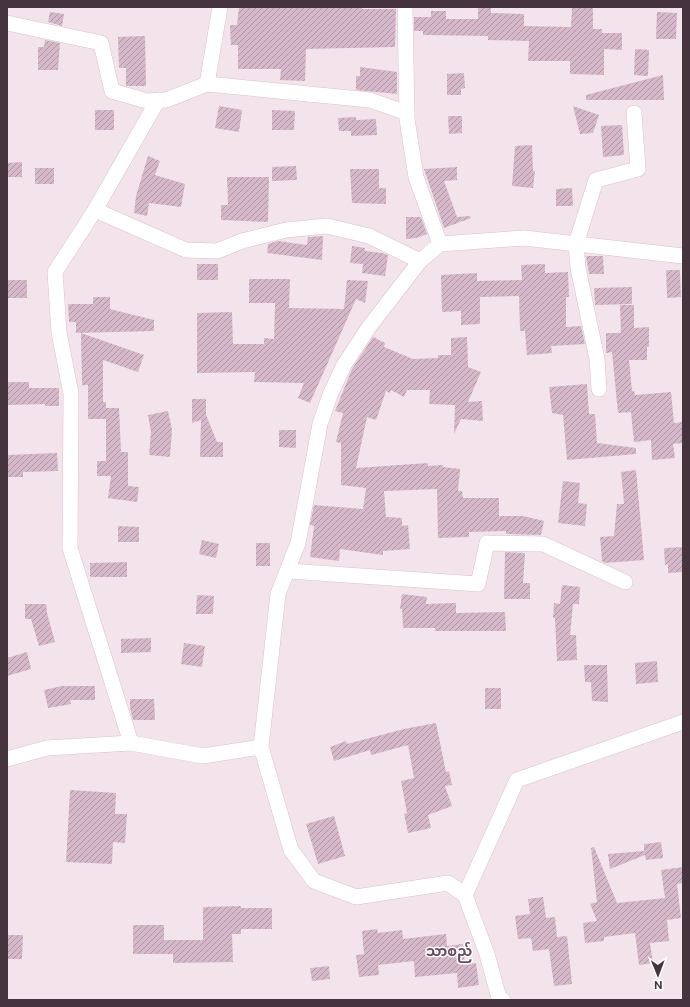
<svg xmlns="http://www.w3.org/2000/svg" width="690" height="1007" font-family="'Public Sans','Noto Sans Myanmar',sans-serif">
	<defs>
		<pattern id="building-hatch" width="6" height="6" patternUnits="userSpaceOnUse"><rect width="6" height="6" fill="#d5b8c9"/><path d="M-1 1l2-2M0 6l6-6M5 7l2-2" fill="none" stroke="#af96a5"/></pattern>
	</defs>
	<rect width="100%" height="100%" fill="#f3e4eb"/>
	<!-- building -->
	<g fill="url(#building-hatch)">
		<polygon points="239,7 362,7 362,9 396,9 395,47 306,49 305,81 280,80 281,69 238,69 238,45 231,45 230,25 237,25"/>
		<polygon points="478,7 491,7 491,13 524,14 524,26 571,27 572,7 593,7 593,29 602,29 602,33 622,33 622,50 604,49 604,75 570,74 570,61 528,61 529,41 488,40 488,36 423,35 423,31 414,31 414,17 431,17 431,11 446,11 446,19 478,19"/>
		<polygon points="50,12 64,14 62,26 48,22"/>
		<polygon points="657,12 677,13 676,39 656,39"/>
		<polygon points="145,36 146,86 126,86 126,68 119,68 118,37"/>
		<polygon points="45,40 60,43 58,70 38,70 38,47 44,47"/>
		<polygon points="635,49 649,50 648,76 634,75"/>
		<polygon points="360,67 397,72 397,94 356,90 356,76 360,76"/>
		<polygon points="464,73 465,88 461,89 461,95 447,95 447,74"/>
		<polygon points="663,75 664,100 586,100 586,95"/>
		<polygon points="219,106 242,110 239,132 215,128"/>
		<polygon points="573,106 599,115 593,133 580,134"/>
		<rect x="95" y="110" width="19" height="20"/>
		<polygon points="272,110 295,111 294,130 272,130"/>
		<polygon points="448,116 462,116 462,133 449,134"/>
		<polygon points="356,117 356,120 376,119 377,135 351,136 351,131 339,131 338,118"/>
		<polygon points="622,125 624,155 603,157 601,126"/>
		<polygon points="532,145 533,171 535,171 533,188 512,186 515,146"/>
		<polygon points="148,156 160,161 155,175 185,184 181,207 149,203 147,216 134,213 136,196"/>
		<polygon points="22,162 22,177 7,177 7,163"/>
		<polygon points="296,166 297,180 272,181 272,167"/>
		<polygon points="457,167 457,180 444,181 457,217 470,216 471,218 444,228 424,169"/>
		<rect x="35" y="168" width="19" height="16"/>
		<polygon points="350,169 379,169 379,188 386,188 386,204 352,203"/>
		<polygon points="227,177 269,177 268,222 221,220 221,205 228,205"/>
		<polygon points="572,188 573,206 556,206 556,189"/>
		<polygon points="406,217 421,217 427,234 416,238 406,239"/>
		<polygon points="323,236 322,260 267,253 268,244 278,241 307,245 308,237"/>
		<polygon points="352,246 365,248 365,251 382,253 388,255 385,276 362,273 363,264 350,263"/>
		<polygon points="586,256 603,256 604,274 589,274"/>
		<rect x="197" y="264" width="21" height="16"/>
		<polygon points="545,264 545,273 568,272 569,297 566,297 566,327 581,326 585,344 551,346 552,353 527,355 525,331 520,331 519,296 480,297 480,324 461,325 461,311 442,312 441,275 477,273 477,281 522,280 521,265"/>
		<polygon points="666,270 680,270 681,297 667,298"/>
		<polygon points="249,279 290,279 289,308 344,309 347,280 368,281 365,303 356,299 310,403 298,398 304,383 254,382 255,372 197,373 197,313 232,312 233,344 264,344 264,338 274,339 275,303 249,303"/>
		<rect x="7" y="280" width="20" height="18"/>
		<polygon points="632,287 632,304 595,305 594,288"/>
		<polygon points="93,297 110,297 110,309 154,320 154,331 76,333 76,322 69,322 68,304 93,304"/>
		<polygon points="620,305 634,305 634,328 649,327 649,347 647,347 647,360 629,360 632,391 634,391 635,395 671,392 674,423 683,422 683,443 673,444 675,458 652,460 651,440 634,442 631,412 618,413 612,352 606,353 606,333 621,333"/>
		<polygon points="81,333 144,355 138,372 103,360 103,402 106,402 106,408 119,408 121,452 128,452 128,486 139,487 137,502 108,498 111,476 97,476 97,461 106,461 106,419 88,419 88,385 82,385"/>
		<polygon points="373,337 385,343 384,347 413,359 438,358 438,355 451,355 451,338 467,337 468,367 481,372 468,402 482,401 483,421 461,419 454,434 455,405 429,404 430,390 407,390 404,397 391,390 390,393 386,391 376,420 367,417 356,468 428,463 428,466 443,465 443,467 460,469 458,491 462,491 463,498 499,498 499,516 523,516 544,521 541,535 506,534 506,531 469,532 469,537 438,538 437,489 384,491 386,517 402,518 402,526 408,525 410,549 383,551 383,555 340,549 339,561 310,557 314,526 310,525 314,505 363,509 366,488 341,485 341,443 336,442 343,413 335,411 352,369"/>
		<polygon points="8,382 29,382 29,388 59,388 59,406 45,406 45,404 8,405"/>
		<polygon points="587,384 589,414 595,414 597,443 636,448 636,454 567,460 563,415 552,413 549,387"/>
		<polygon points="192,399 206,399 206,415 217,442 223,442 223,457 200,457 201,420 192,423"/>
		<polygon points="168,411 172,430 170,457 149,455 151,432 148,415"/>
		<polygon points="279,430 296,430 296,448 279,447"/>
		<polygon points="57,453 58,471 23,472 23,477 7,477 7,455"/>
		<polygon points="636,470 644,560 605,563 602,561 600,537 614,536 617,504 624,504 621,472"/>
		<polygon points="563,481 580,483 578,503 587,504 585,526 558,523"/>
		<polygon points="118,526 139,527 139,542 118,542"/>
		<polygon points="202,540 219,544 216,558 199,554"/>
		<rect x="256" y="543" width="14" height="23"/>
		<polygon points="683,547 683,572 668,573 668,564 665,565 664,548"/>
		<polygon points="505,552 525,553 523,583 530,583 530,599 504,599"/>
		<polygon points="127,562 127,577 90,577 90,563"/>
		<polygon points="562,585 580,587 579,604 573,604 570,635 576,635 577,660 557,661 555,618 553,618 554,603 560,604"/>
		<polygon points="402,594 427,597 426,604 456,603 456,613 505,612 506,631 435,631 435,628 403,628 402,609 400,609"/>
		<polygon points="197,595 214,596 213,614 196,614"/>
		<polygon points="25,604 46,604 47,613 55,642 39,646 31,619 25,619"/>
		<polygon points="151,638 151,652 121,653 121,639"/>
		<polygon points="184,643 205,646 202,667 181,664"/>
		<polygon points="27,652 31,669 7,676 7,658"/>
		<polygon points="657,661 658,682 636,684 635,663"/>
		<polygon points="584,665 607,665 608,702 592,701 591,682 585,682"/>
		<polygon points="62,686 95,686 95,700 70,700 71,704 48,708 44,690"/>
		<rect x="485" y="688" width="16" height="21"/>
		<polygon points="130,699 154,699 155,720 133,720 130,708"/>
		<polygon points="436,723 446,772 449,771 452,785 445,786 452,806 428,815 431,828 408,833 404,814 407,813 401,781 414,778 408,745 371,755 370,750 334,761 330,747 346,741 347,744 404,729"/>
		<polygon points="70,790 116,793 115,814 127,814 125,843 113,842 112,864 66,862"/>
		<polygon points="334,816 345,856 318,864 306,824"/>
		<polygon points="661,842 663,858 646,860 645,855 610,869 608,854 644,851 644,844"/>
		<polygon points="594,847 617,903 665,898 661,870 683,867 683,883 677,884 681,918 667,920 669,941 650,943 653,963 639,965 635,933 604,937 604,941 585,943 583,923 597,921 590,904 597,902 591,848"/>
		<polygon points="543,897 546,918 555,917 557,937 567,936 572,984 554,986 549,949 533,951 531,938 518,939 515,916 530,914 528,899"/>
		<polygon points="241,906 241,908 272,908 272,929 241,929 241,934 232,934 233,962 173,963 173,954 133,954 133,925 164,925 164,940 203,940 203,907"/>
		<polygon points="377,929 378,933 402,930 403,939 446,934 447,946 463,944 465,964 476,963 479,985 458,988 457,973 415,977 414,961 378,965 379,975 359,977 356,955 364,954 362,931"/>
		<polygon points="7,935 23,935 22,959 7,959"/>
		<polygon points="329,966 330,979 312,981 310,968"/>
	</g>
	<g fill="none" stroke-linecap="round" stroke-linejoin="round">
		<defs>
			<g id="street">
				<polyline points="405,7 407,119 416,177 440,244"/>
				<polyline points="7,23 101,43 112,91 147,101 166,100 207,84 370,100 407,113"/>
				<polyline points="207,84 220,7"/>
				<polyline points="95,210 186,250 217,251 242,241 286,230 327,226 369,236 420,261"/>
				<polyline points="599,389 597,359 578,268 576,244 596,180 638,169 634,113"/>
				<polyline points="288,571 478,584 487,543 543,544 625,582"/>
				<polyline points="131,743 70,548 71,394 59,332 55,272 95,210 158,100"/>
				<polyline points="261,747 278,594 298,543 320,424 330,395 344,365 369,327 420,261 440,244 524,238 683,256"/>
				<polyline points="7,759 47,748 131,743 203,756 261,747 291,850 314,881 356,897 448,883 465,895 487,954 499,998 503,1000"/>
				<polyline points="465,895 517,780 683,722"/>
			</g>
		</defs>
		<!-- street casing -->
		<use href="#street" stroke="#dac0cd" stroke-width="16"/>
		<!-- street -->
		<use href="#street" stroke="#fff" stroke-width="15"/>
	</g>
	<g text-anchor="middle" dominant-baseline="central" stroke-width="3" stroke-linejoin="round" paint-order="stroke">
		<!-- quarter labels -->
		<g font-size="14" font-weight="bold" fill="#694a5c" stroke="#fff">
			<text x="449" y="951">သာစည်</text>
		</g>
	</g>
	<!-- border -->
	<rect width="690" height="1007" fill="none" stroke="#45333e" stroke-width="16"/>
	<!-- north arrow -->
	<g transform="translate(658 975) rotate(179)" stroke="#ffffff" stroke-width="3" paint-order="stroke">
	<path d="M0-3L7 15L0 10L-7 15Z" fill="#45333e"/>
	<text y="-6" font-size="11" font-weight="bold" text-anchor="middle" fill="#45333e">N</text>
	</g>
</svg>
